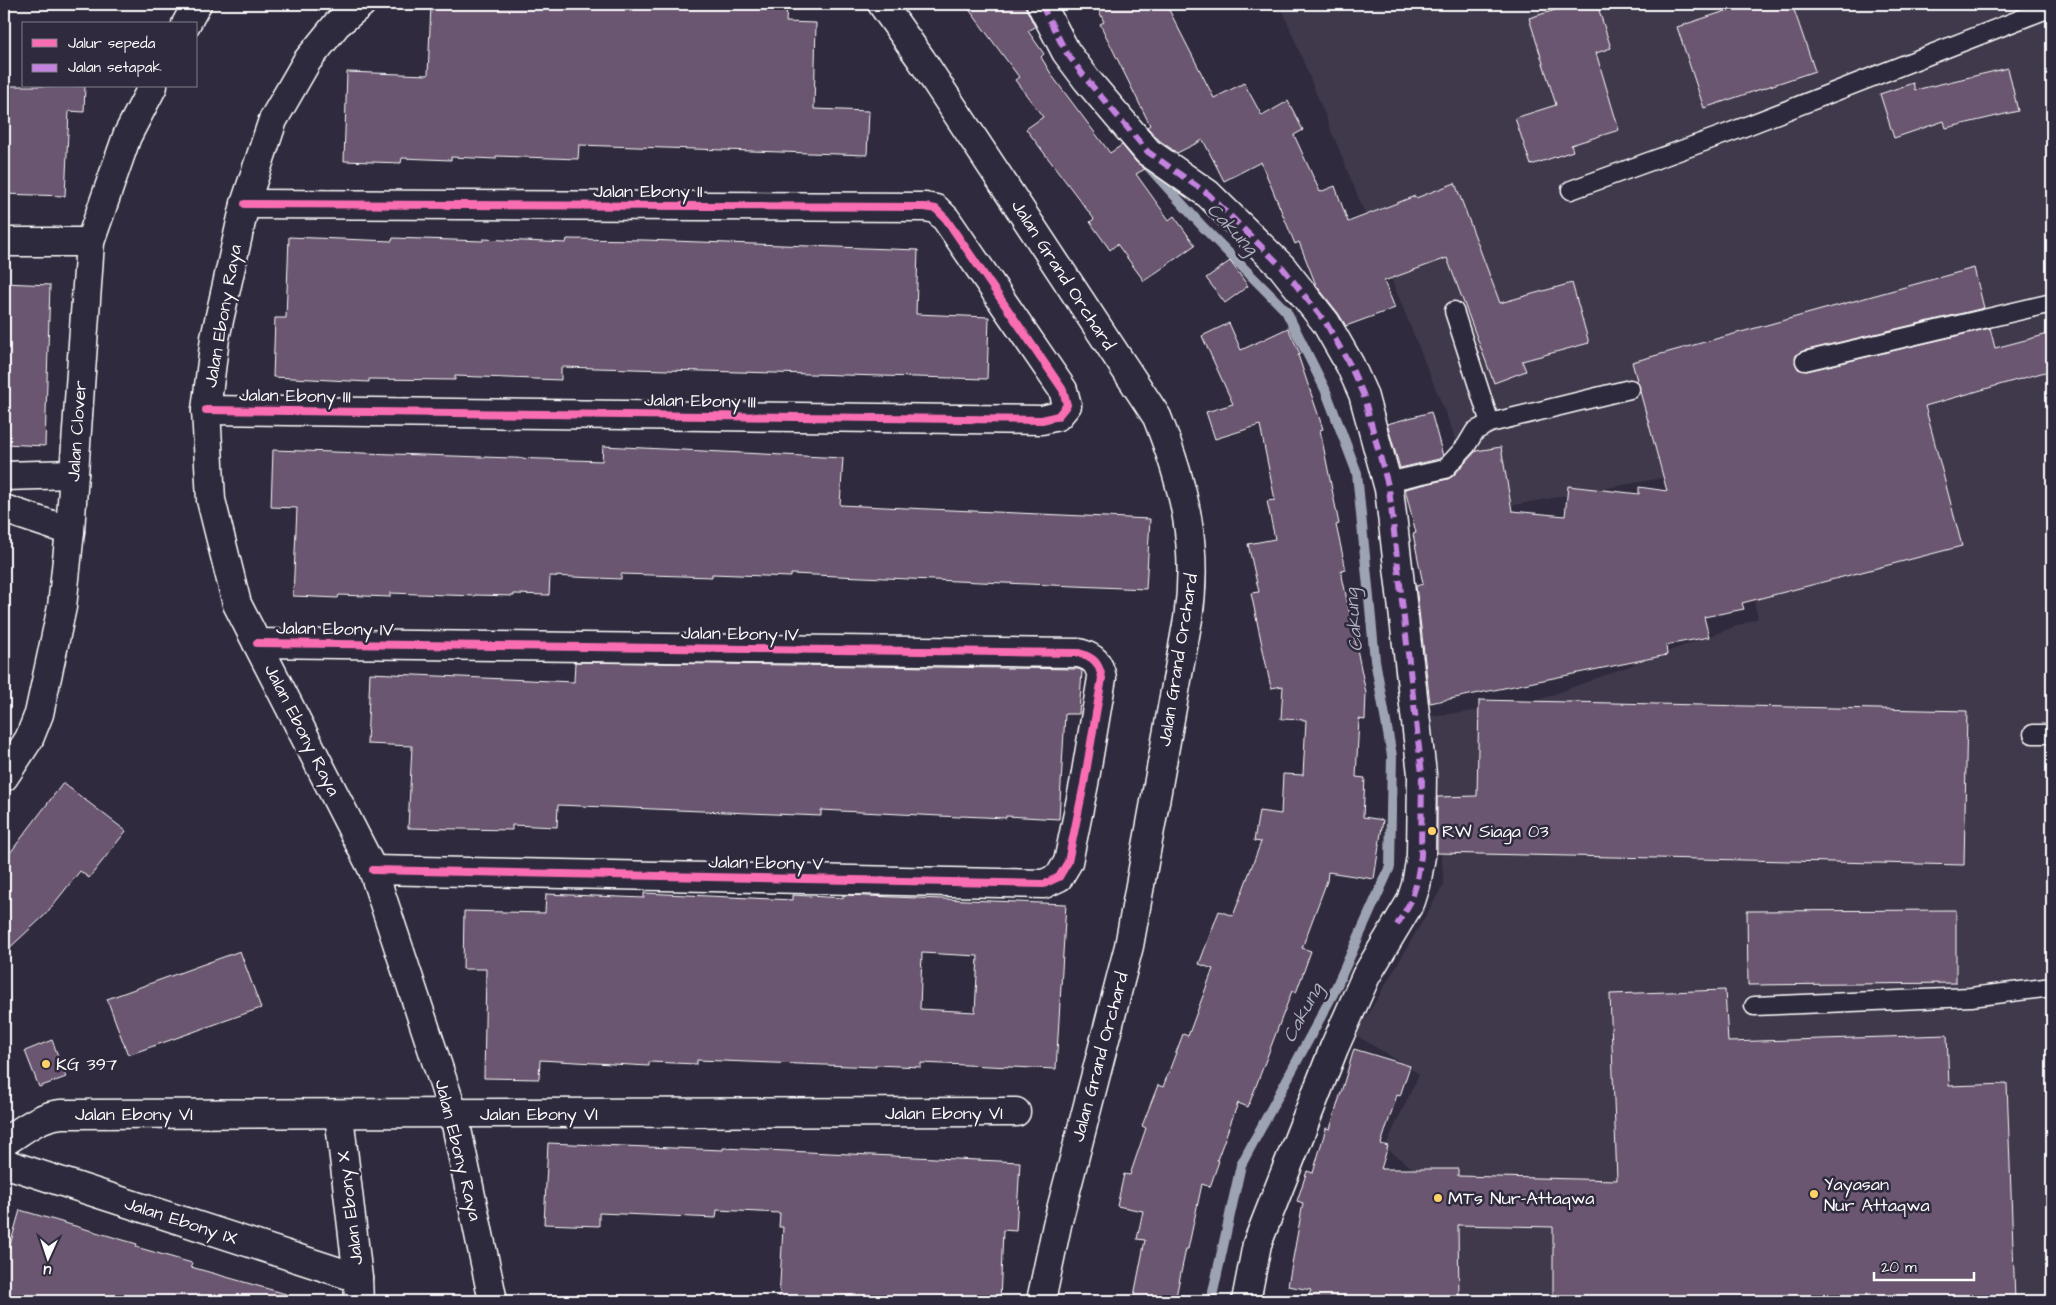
<svg xmlns="http://www.w3.org/2000/svg" width="2056" height="1305" font-family="'Architects Daughter',sans-serif">
	<rect width="100%" height="100%" fill="#2f2a3d"/>
	<filter id="ink" filterUnits="userSpaceOnUse"><feTurbulence type="fractalNoise" baseFrequency=".02" numOctaves="2"/><feDisplacementMap in="SourceGraphic" scale="10" xChannelSelector="R" yChannelSelector="G"/><feConvolveMatrix kernelMatrix="1 2 1 2 8 2 1 2 1" color-interpolation-filters="sRGB"/></filter>
	<g filter="url(#ink)">
		<!-- built -->
		<polygon fill="#41384c" points="1280,4 2052,4 2052,1301 1413,1301 1412,1168 1385,1147 1419,1074 1356,1035 1444,884 1428,716 1522,706 1758,618 1722,467 1470,513 1453,432"/>
		<g fill="none" stroke-linecap="round" stroke-linejoin="round">
			<!-- stream -->
			<polyline stroke="#9da3b2" stroke-width="10" points="1146,164 1203,227 1286,311 1325,389 1357,473 1375,660 1392,756 1390,867 1333,994 1241,1165 1211,1301"/>
		</g>
		<!-- building -->
		<g fill="#6a576f" stroke="#fff" fill-rule="evenodd">
			<polygon points="431,4 787,4 786,22 816,23 814,109 869,111 867,155 579,145 578,159 496,156 496,159 451,157 451,160 402,158 401,163 344,161 347,72 428,75"/>
			<polygon points="965,4 1024,4 1035,27 1028,31 1044,54 1041,57 1053,77 1110,153 1122,145 1136,162 1145,169 1136,174 1169,220 1174,216 1195,245 1144,281 1117,244 1110,250 1090,222 1094,219 1026,129 1043,117 1015,80 1019,77"/>
			<polygon points="1096,4 1166,4 1214,98 1244,83 1262,116 1288,101 1303,130 1294,135 1320,192 1335,186 1348,222 1415,196 1416,198 1455,183 1500,303 1572,283 1589,343 1522,361 1526,371 1494,383 1447,258 1384,281 1395,308 1346,326 1338,313 1316,285 1299,242 1295,244 1261,162 1224,181 1203,140 1177,153 1159,140 1147,127 1150,125 1100,24 1104,22"/>
			<polygon points="1575,4 1597,4 1611,48 1596,53 1619,130 1571,145 1573,151 1531,165 1515,118 1556,105 1529,18"/>
			<polygon points="1747,4 1792,4 1815,71 1704,108 1677,27"/>
			<polygon points="2008,68 2018,111 1946,128 1944,121 1894,138 1880,94 1913,83 1915,90"/>
			<polygon points="4,86 85,86 84,112 69,111 65,196 4,194"/>
			<polygon points="289,237 392,241 393,238 483,241 483,239 566,243 567,239 645,240 918,250 916,314 989,317 987,379 561,367 561,380 455,376 455,380 369,379 369,382 273,377 275,318 286,318"/>
			<polygon points="1230,261 1248,286 1225,303 1206,278"/>
			<polygon points="1974,268 1984,308 1803,351 1797,354 1795,358 1798,369 1807,371 1990,328 1995,348 2052,333 2052,370 1925,406 1962,546 1742,603 1744,609 1704,617 1709,637 1666,645 1667,655 1430,703 1416,586 1423,584 1413,534 1416,533 1405,489 1448,479 1453,476 1476,451 1501,447 1512,511 1565,516 1568,486 1639,494 1639,487 1667,491 1632,362"/>
			<polygon points="4,283 50,285 45,446 4,444"/>
			<polygon points="1229,323 1241,350 1288,328 1300,354 1298,355 1323,429 1320,430 1339,524 1336,525 1346,570 1341,571 1366,693 1365,720 1359,719 1356,777 1365,778 1363,817 1383,820 1374,879 1328,872 1327,881 1302,948 1311,951 1296,993 1292,991 1248,1107 1238,1103 1217,1160 1219,1161 1210,1187 1202,1184 1188,1249 1186,1249 1175,1301 1133,1301 1145,1240 1137,1239 1143,1211 1117,1206 1124,1174 1130,1175 1146,1128 1142,1126 1158,1085 1163,1087 1183,1034 1188,1036 1213,969 1199,964 1219,911 1233,916 1261,842 1254,841 1259,811 1281,814 1283,774 1303,775 1306,720 1281,719 1283,686 1271,688 1251,593 1259,592 1248,544 1275,539 1267,501 1275,500 1260,425 1215,439 1206,412 1233,404 1202,336"/>
			<polygon points="1431,412 1443,456 1439,459 1400,468 1387,424"/>
			<polygon points="603,446 843,458 840,505 1150,519 1146,589 791,574 791,577 712,574 712,577 621,574 621,579 550,576 549,595 514,594 514,596 475,595 475,596 390,593 390,597 339,595 338,598 293,596 297,508 271,507 273,450 602,461"/>
			<polygon points="575,662 1079,669 1082,671 1079,714 1065,714 1059,819 1006,816 1006,818 961,816 960,817 821,810 821,816 558,805 557,827 512,825 512,830 408,828 412,746 367,744 370,673 574,682"/>
			<polygon points="1479,700 1967,711 1964,865 1437,853 1437,797 1477,796"/>
			<polygon points="63,783 126,831 89,878 80,871 45,915 4,953 4,861"/>
			<path d="M644 893 793 900V895L843 898V895L1066 904 1056 1069 921 1063V1067L876 1065V1067L697 1060V1064L649 1062V1066L540 1060 539 1079 484 1078 486 969H463L464 911 545 913 546 894 644 898ZM922 953 978 956 975 1012 920 1009Z"/>
			<polygon points="1956,910 1956,983 1748,985 1747,911"/>
			<polygon points="240,951 261,1008 128,1055 107,999"/>
			<polygon points="1725,990 1728,1042 1947,1035 1949,1086 2007,1084 2015,1301 1553,1301 1553,1227 1458,1225 1459,1301 1307,1301 1311,1290 1288,1286 1303,1203 1297,1201 1307,1171 1313,1173 1326,1128 1330,1129 1354,1049 1410,1066 1400,1096 1397,1095 1381,1144 1388,1146 1381,1169 1458,1169 1458,1176 1617,1180 1610,994"/>
			<polygon points="52,1040 66,1077 39,1087 25,1051"/>
			<polygon points="548,1143 723,1150 723,1148 1020,1162 1016,1231 1003,1230 1000,1301 779,1301 783,1227 779,1227 780,1213 717,1210 716,1218 599,1213 599,1226 544,1224"/>
			<polygon points="20,1210 137,1244 136,1247 192,1263 191,1267 286,1294 284,1301 4,1301 4,1266"/>
		</g>
		<g fill="none" stroke-linecap="round" stroke-linejoin="round">
			<defs>
				<g id="service">
					<polyline points="1571,190 1731,132 2052,7"/>
					<polyline points="1454,311 1490,423"/>
					<polyline points="1805,361 2052,303"/>
					<polyline points="1387,482 1445,469 1466,446 1475,431 1490,423 1630,389"/>
					<polyline points="2033,734 2052,734"/>
					<polyline points="1754,1006 1971,997 2052,987"/>
				</g>
				<g id="minor">
					<polyline points="361,4 337,24 307,61 273,120 245,204 215,338 206,410 211,500 237,604 373,870 454,1115 493,1301"/>
					<path d="M882 4 921 59 1157 417C1184 485 1199 546 1188 619L1129 946 1057 1225 1041 1301"/>
					<polyline points="1041,4 1066,52 1087,80 1148,152 1208,194 1282,267 1326,323 1350,365 1363,394 1389,489 1422,774 1421,856 1416,885 1411,901 1366,976 1334,1048 1257,1244 1246,1301"/>
					<polyline points="186,24 197,4"/>
					<polyline points="4,242 90,242"/>
					<polyline points="206,410 1042,420 1058,416 1067,405 1063,390 946,219 936,209 925,207 245,204"/>
					<polyline points="4,476 74,474"/>
					<polyline points="4,509 70,531"/>
					<path d="M257 643 1079 653C1094 657 1099 663 1102 678L1084 784 1068 862 1059 877 1044 884 373 870"/>
					<polyline points="4,777 29,739 39,714 62,607 70,531 90,242 127,136 153,86"/>
					<polyline points="339,1115 358,1278 359,1301"/>
					<path d="M4 1142C22 1131 39 1116 61 1114L1016 1112"/>
					<polyline points="4,1163 358,1278"/>
				</g>
			</defs>
			<!-- service casing -->
			<use href="#service" stroke="#fff" stroke-width="21"/>
			<!-- minor casing -->
			<use href="#minor" stroke="#fff" stroke-width="31"/>
			<!-- service -->
			<use href="#service" stroke="#2f2a3d" stroke-width="18"/>
			<!-- minor -->
			<use href="#minor" stroke="#2f2a3d" stroke-width="28"/>
			<!-- quiet -->
			<polyline stroke="#c483df" stroke-width="6" stroke-dasharray="12 6" stroke-linecap="butt" points="1041,4 1066,52 1087,80 1148,152 1208,194 1282,267 1326,323 1350,365 1363,394 1389,489 1422,774 1421,856 1416,885 1411,901 1397,925"/>
			<defs>
				<g id="cycleway">
					<polyline points="206,410 1042,420 1058,416 1067,405 1063,390 946,219 936,209 925,207 245,204"/>
					<path d="M257 643 1079 653C1094 657 1099 663 1102 678L1084 784 1068 862 1059 877 1044 884 373 870"/>
				</g>
			</defs>
			<!-- cycleway casing -->
			<use href="#cycleway" stroke="#2f2a3d" stroke-width="11"/>
			<!-- cycleway -->
			<use href="#cycleway" stroke="#f96db3" stroke-width="8"/>
		</g>
	</g>
	<!-- markers -->
	<g fill="#ffd166" stroke="#2f2a3d" stroke-width="2">
		<circle cx="1432" cy="831" r="5"/>
		<circle cx="46" cy="1064" r="5"/>
		<circle cx="1814" cy="1194" r="5"/>
		<circle cx="1438" cy="1198" r="5"/>
	</g>
	<g text-anchor="middle" dominant-baseline="central" stroke-width="5" stroke-linejoin="round" paint-order="stroke">
		<!-- street labels -->
		<g font-size="18" fill="#fff" stroke="#2f2a3d">
			<text x="648" y="191">Jalan Ebony II</text>
			<text transform="translate(1063 275) rotate(57)">Jalan Grand Orchard</text>
			<text transform="translate(223 316) rotate(-80)">Jalan Ebony Raya</text>
			<text transform="translate(295 396) rotate(1)">Jalan Ebony III</text>
			<text transform="translate(700 401) rotate(1)">Jalan Ebony III</text>
			<text transform="translate(77 431) rotate(-86)">Jalan Clover</text>
			<text transform="translate(335 629) rotate(1)">Jalan Ebony IV</text>
			<text transform="translate(740 634) rotate(1)">Jalan Ebony IV</text>
			<text transform="translate(1178 660) rotate(-81)">Jalan Grand Orchard</text>
			<text transform="translate(302 730) rotate(63)">Jalan Ebony Raya</text>
			<text transform="translate(766 863) rotate(1)">Jalan Ebony V</text>
			<text transform="translate(1100 1057) rotate(-75)">Jalan Grand Orchard</text>
			<text x="944" y="1113">Jalan Ebony VI</text>
			<text x="134" y="1114">Jalan Ebony VI</text>
			<text x="539" y="1114">Jalan Ebony VI</text>
			<text transform="translate(458 1150) rotate(76)">Jalan Ebony Raya</text>
			<text transform="translate(350 1208) rotate(-97)">Jalan Ebony X</text>
			<text transform="translate(181 1221) rotate(18)">Jalan Ebony IX</text>
		</g>
		<!-- poi labels -->
		<g font-size="18" fill="#fff" stroke="#2f2a3d" text-anchor="start">
			<text x="1442" y="831">RW Siaga 03</text>
			<text x="56" y="1064">KG 397</text>
			<text x="1824" y="1184">Yayasan<tspan x="1824" dy="21">Nur Attaqwa</tspan></text>
			<text x="1448" y="1198">MTs Nur-Attaqwa</text>
		</g>
		<!-- water labels -->
		<g font-size="19" font-style="italic" fill="#adb2be" stroke="#2f2a3d">
			<text transform="translate(1232 229) rotate(46)">Cakung</text>
			<text transform="translate(1354 620) rotate(-95)">Cakung</text>
			<text transform="translate(1303 1013) rotate(-62)">Cakung</text>
		</g>
	</g>
	<!-- margin -->
	<rect width="2056" height="1305" fill="none" stroke="#2f2a3d" stroke-width="20"/>
	<rect x="10" y="10" width="2036" height="1285" fill="none" stroke="#fff" stroke-width="2" filter="url(#ink)"/>
	<!-- legend -->
	<rect x="22" y="22" width="175" height="65" fill="#2f2a3d" stroke="#827f8b"/>
	<rect x="32" y="39" width="25" height="8" fill="#f96db3" stroke="#827f8b"/>
	<text x="68" y="48" font-size="15" fill="#ffffff">Jalur sepeda</text>
	<rect x="32" y="64" width="25" height="8" fill="#c483df" stroke="#827f8b"/>
	<text x="68" y="72" font-size="15" fill="#ffffff">Jalan setapak</text>
	<!-- north arrow -->
	<g transform="translate(48 1258) rotate(183)" stroke="#2f2a3d" stroke-width="4" paint-order="stroke">
	<path d="M0-4L9 19L0 12L-9 19Z" fill="#ffffff"/>
	<text y="-8" font-size="14" font-weight="bold" text-anchor="middle" fill="#ffffff">U</text>
	</g>
	<!-- scale -->
	<path d="M1874 1272v8h100v-8" fill="none" stroke="#ffffff" stroke-width="2.5"/>
	<text x="1881" y="1272" font-size="15" fill="#ffffff" stroke="#2f2a3d" stroke-width="4" paint-order="stroke">20 m</text>
</svg>
